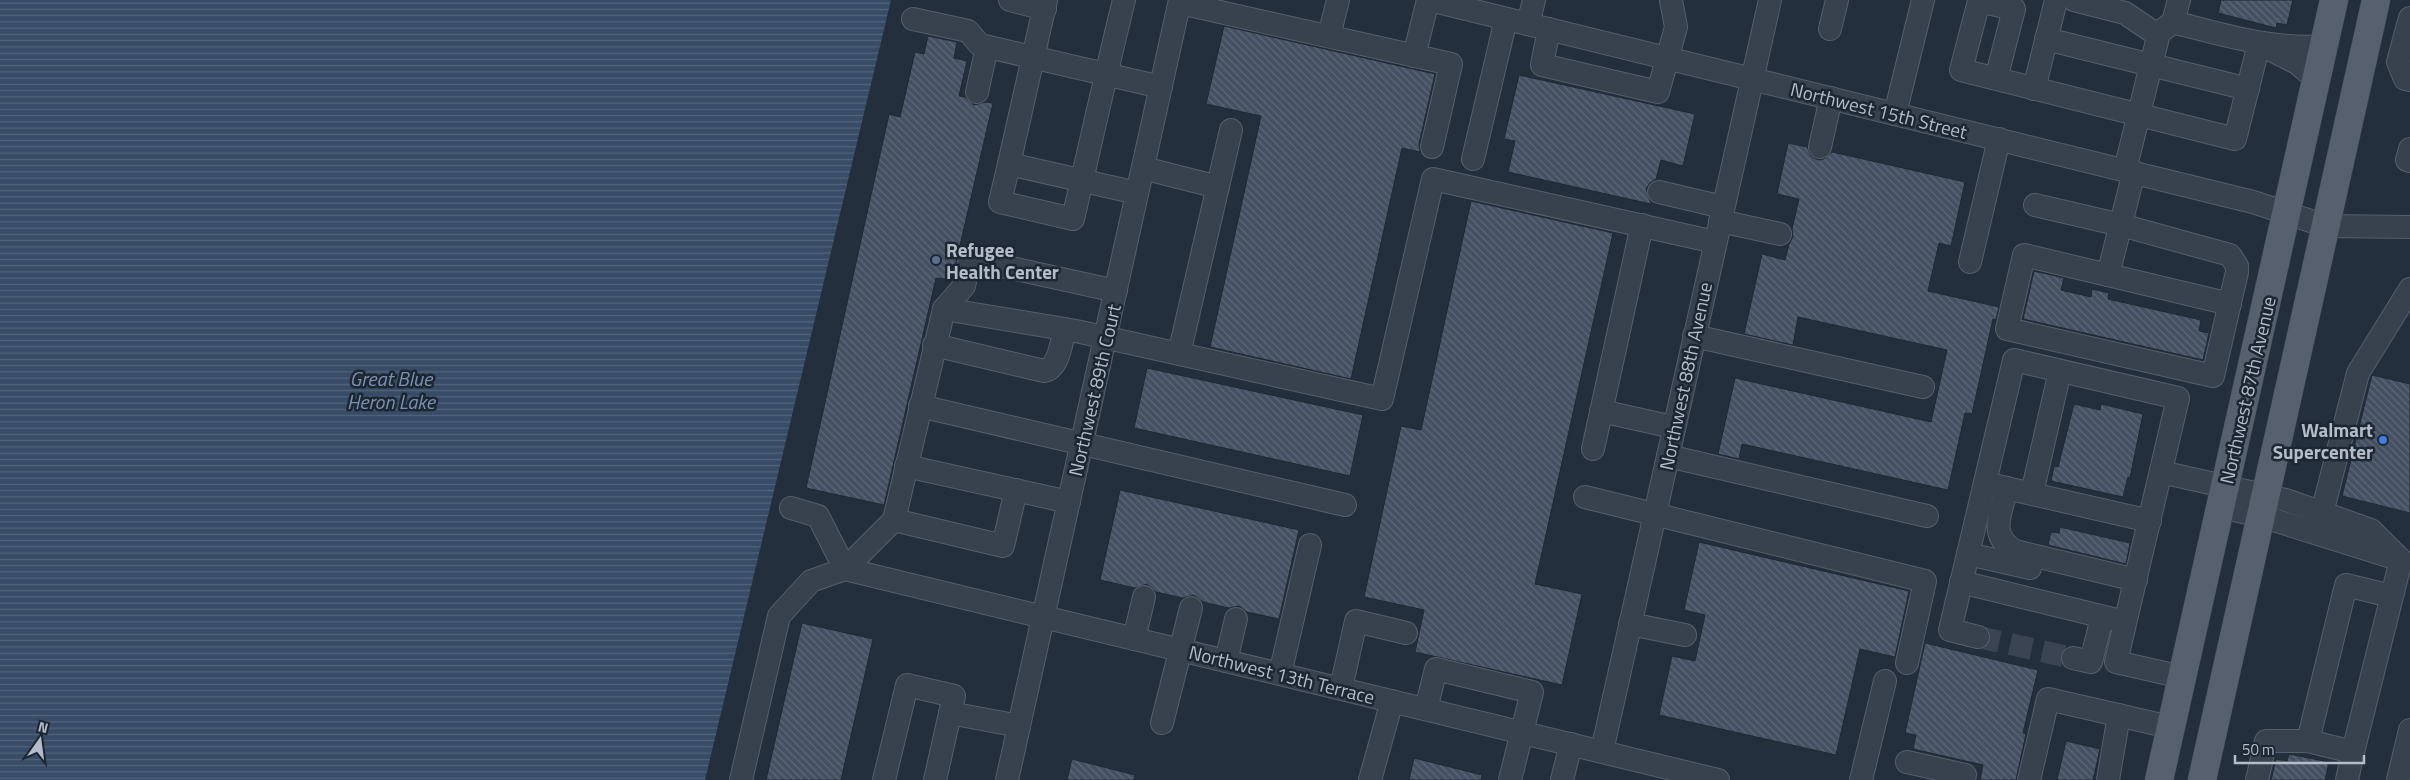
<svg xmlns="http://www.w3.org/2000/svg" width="2410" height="780" font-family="'Titillium Web',sans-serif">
	<defs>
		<pattern id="water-rules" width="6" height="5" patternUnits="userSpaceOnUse" patternTransform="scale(1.25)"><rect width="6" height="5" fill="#394c67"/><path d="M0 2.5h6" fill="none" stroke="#53647b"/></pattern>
		<pattern id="building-back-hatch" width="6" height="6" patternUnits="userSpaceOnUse" patternTransform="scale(1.25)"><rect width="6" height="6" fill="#455162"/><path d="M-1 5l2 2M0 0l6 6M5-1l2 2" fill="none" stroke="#5d6877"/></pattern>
	</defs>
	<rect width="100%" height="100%" fill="#242f3e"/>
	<!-- water -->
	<polygon fill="url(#water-rules)" points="0,0 891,0 705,780 0,780"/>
	<!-- building -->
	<g fill="url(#building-back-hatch)" stroke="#1f2835">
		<polygon points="2221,0 2293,0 2287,25 2277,23 2276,28 2218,13"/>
		<polygon points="1224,26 1435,74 1419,144 1420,152 1402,148 1351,379 1210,347 1261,116 1206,104"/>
		<polygon points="928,36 957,42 954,58 967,61 959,96 965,97 974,105 985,102 993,103 952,280 936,278 884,505 806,488 889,114 900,117 915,52 924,54"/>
		<polygon points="1519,75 1695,114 1683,166 1661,160 1656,179 1650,183 1646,189 1651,204 1508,172 1515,141 1504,139"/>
		<polygon points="1788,143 1807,147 1811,156 1818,160 1824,159 1832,152 1965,182 1951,246 1939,243 1928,291 1999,307 1996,320 1993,319 1972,414 1965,413 1948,490 1742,444 1739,459 1718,454 1735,378 1931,422 1947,350 1798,317 1793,345 1744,334 1762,254 1785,260 1789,244 1793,237 1792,229 1799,199 1777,194"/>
		<polygon points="1471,201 1613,233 1535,584 1582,594 1562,685 1415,652 1424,610 1364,597 1401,426 1421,430"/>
		<polygon points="2034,271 2064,278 2061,290 2091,297 2092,289 2109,293 2108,299 2201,320 2199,331 2209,333 2203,360 2023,319"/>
		<polygon points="1147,368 1363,415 1350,476 1134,428"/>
		<polygon points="2372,375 2410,384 2410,513 2342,496"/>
		<polygon points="2074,404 2100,410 2101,404 2143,414 2130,478 2128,477 2123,497 2051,481 2054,466 2058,467"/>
		<polygon points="1120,490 1299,530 1279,619 1247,612 1239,606 1229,608 1203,602 1194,595 1183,598 1156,592 1147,584 1135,588 1100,580"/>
		<polygon points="2060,527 2130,543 2126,564 2048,545 2051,532 2059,533"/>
		<polygon points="1699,542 1909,591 1895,657 1860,649 1836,755 1659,715 1672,656 1695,661 1705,615 1684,610"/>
		<polygon points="802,623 873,639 841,780 766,780"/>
		<polygon points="1925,643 2038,670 2023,733 2026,734 2016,780 1980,780 1983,765 1913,749 1916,735 1905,733"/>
		<polygon points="2066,741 2100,749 2093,780 2057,780"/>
		<polygon points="2289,754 2329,762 2325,780 2271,780 2276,759 2287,761"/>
		<polygon points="1414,758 1482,775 1481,780 1409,780"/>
		<polygon points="1072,759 1135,775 1134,780 1067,780"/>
	</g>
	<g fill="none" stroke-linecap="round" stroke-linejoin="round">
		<!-- minor-tunnel -->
		<polyline stroke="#3a4453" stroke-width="22" stroke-dasharray="22 11" stroke-linecap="butt" points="1978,637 2073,658"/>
		<defs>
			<g id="minor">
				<polyline points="1010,0 1045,9"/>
				<path d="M1124 0C1106 73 1090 146 1073 219L1000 202 1009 164 1137 193"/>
				<polyline points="1430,0 2253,202 2326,226 2410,227"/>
				<polyline points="2074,0 2125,13 2150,30 2159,33"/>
				<path d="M2179 0 2173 22C2224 35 2271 50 2323 46"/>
				<polyline points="1180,3 1451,64 1432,147"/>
				<polyline points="2410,18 2398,62 2405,79 2410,80"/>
				<polyline points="913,19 968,31 980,45 1161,87"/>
				<polyline points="1528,24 1534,0"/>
				<polyline points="1549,29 1542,65 1658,92 1676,27 1671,0"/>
				<polyline points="1830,29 1837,0"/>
				<polyline points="1329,36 1338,0"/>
				<polyline points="2046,39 2248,89"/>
				<polyline points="2271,50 2297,63 2316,79"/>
				<polyline points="1414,56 1428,0"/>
				<polyline points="1996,79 2014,9 1979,1 1961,70 2235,139 2259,44"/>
				<polyline points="2034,89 2056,0"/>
				<polyline points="977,92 987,47"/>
				<polyline points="1895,114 1923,0"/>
				<polyline points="1820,147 1831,98"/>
				<polyline points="2410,149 2407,160 2410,161"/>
				<polyline points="1473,159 1506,19"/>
				<polyline points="1009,164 1046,0"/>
				<polyline points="1143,168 1218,187"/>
				<polyline points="2125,170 2159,33 2173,22"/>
				<polyline points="1659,192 1723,207"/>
				<polyline points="2035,205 2121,225 2230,255 2237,266 2237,272 2213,376 2007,329 2024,255 2108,275 2134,172"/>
				<polyline points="1720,221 1780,234"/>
				<polyline points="1970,262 1999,139"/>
				<polyline points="2108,275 2230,304"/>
				<polyline points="944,309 964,286 970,259 1116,291"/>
				<polyline points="1694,336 1923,387"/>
				<path d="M934 345 1044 371C1059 368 1061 343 1065 329"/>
				<polyline points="1179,354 1231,130"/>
				<polyline points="920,406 1345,505"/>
				<polyline points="1601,411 1673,427"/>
				<polyline points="1593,449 1642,225"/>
				<polyline points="1668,456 1927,516"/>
				<polyline points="906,466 1069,502"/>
				<polyline points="2161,472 2286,500 2371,530 2401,560"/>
				<polyline points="1993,485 2150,521"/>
				<path d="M2007 488C2001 512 1988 536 2015 551L2136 580"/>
				<polyline points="2032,493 2060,371"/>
				<polyline points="1585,497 1925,581 1907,663"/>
				<polyline points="2221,507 2261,516 2398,559"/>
				<polyline points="791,508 818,516 845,569"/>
				<polyline points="2322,513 2358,373 2410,289"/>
				<polyline points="894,520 1003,546 1016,490"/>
				<polyline points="1968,554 2030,568"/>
				<polyline points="845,569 1718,780"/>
				<polyline points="1961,582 2125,622"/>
				<polyline points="1630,624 1685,635"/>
				<polyline points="1978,637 1950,630 2014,360 2178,398 2116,662 2182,677"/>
				<polyline points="1134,639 1144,597"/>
				<polyline points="2073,658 2091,662 2102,617"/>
				<polyline points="1226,661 1236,619"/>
				<polyline points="1280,674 1310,545"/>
				<polyline points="1341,688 1356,621 1406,633"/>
				<polyline points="1426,709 1436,669 1532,692 1510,780"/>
				<polyline points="950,713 1019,726"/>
				<polyline points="1162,723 1191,608"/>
				<polyline points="2308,741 2346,585 2391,596"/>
				<polyline points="1602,751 1770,0"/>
				<polyline points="2353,752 2401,560"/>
				<polyline points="1907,762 1965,775 1963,780"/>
				<polyline points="741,780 779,616 811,581 845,569 894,520 944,309 1076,331 1382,399 1433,179 1715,242"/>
				<polyline points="884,780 907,685 954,696 935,780"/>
				<polyline points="1007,780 1180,0"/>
				<polyline points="1370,780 1392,701"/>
				<polyline points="1562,780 1571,744"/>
				<polyline points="1861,780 1885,681"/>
				<polyline points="2029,780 2048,699 2170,727"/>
				<polyline points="2108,780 2119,715"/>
				<polyline points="2257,780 2266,741 2308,741 2353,752 2347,780"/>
				<polyline points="2398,780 2410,730"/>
			</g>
			<g id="major">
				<polyline points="2159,780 2334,0"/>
				<polyline points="2202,780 2376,0"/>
			</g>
		</defs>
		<!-- minor casing -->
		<use href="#minor" stroke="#565f6c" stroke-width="24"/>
		<!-- major casing -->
		<use href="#major" stroke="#414a57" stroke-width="29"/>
		<!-- minor -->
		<use href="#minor" stroke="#38414e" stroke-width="22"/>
		<!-- major -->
		<use href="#major" stroke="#56606e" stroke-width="28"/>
	</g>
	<!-- markers -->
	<circle fill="#5c6f8a" stroke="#1d2633" stroke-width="2" cx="936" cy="260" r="5"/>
	<circle fill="#3f7fe0" stroke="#1d2633" stroke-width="2" cx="2383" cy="440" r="5"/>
	<g text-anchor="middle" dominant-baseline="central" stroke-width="5" stroke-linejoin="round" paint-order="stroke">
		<!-- street labels -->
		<g font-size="19" fill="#b4bcc9" stroke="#1d2633">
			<text transform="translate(1879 110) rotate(14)">Northwest 15th Street</text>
			<text transform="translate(1685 376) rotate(-78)">Northwest 88th Avenue</text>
			<text transform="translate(1094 390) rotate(-77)">Northwest 89th Court</text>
			<text transform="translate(2247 390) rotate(-77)">Northwest 87th Avenue</text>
			<text transform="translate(1282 674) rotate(14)">Northwest 13th Terrace</text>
		</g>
		<!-- poi labels -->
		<g font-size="19" font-weight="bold" fill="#b4bcc9" stroke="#1d2633" text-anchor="start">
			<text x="946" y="249">Refugee<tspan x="946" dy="22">Health Center</tspan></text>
			<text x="2373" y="429" text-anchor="end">Walmart<tspan x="2373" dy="22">Supercenter</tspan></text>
		</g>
		<!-- water labels -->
		<g font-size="20" font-style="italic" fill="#7c92b1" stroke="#1d2633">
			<text x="391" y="378">Great Blue<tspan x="391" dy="23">Heron Lake</tspan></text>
		</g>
	</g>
	<!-- north arrow -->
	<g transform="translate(40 740) rotate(14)" stroke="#1d2633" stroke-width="4" paint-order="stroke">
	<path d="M0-4L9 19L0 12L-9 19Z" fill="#b4bcc9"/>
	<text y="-8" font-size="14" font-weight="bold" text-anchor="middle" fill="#b4bcc9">N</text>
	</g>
	<!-- scale -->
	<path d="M2235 755v8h129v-8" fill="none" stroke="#b4bcc9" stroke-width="2.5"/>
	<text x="2242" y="755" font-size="15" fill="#b4bcc9" stroke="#1d2633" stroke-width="4" paint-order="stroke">50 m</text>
</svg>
